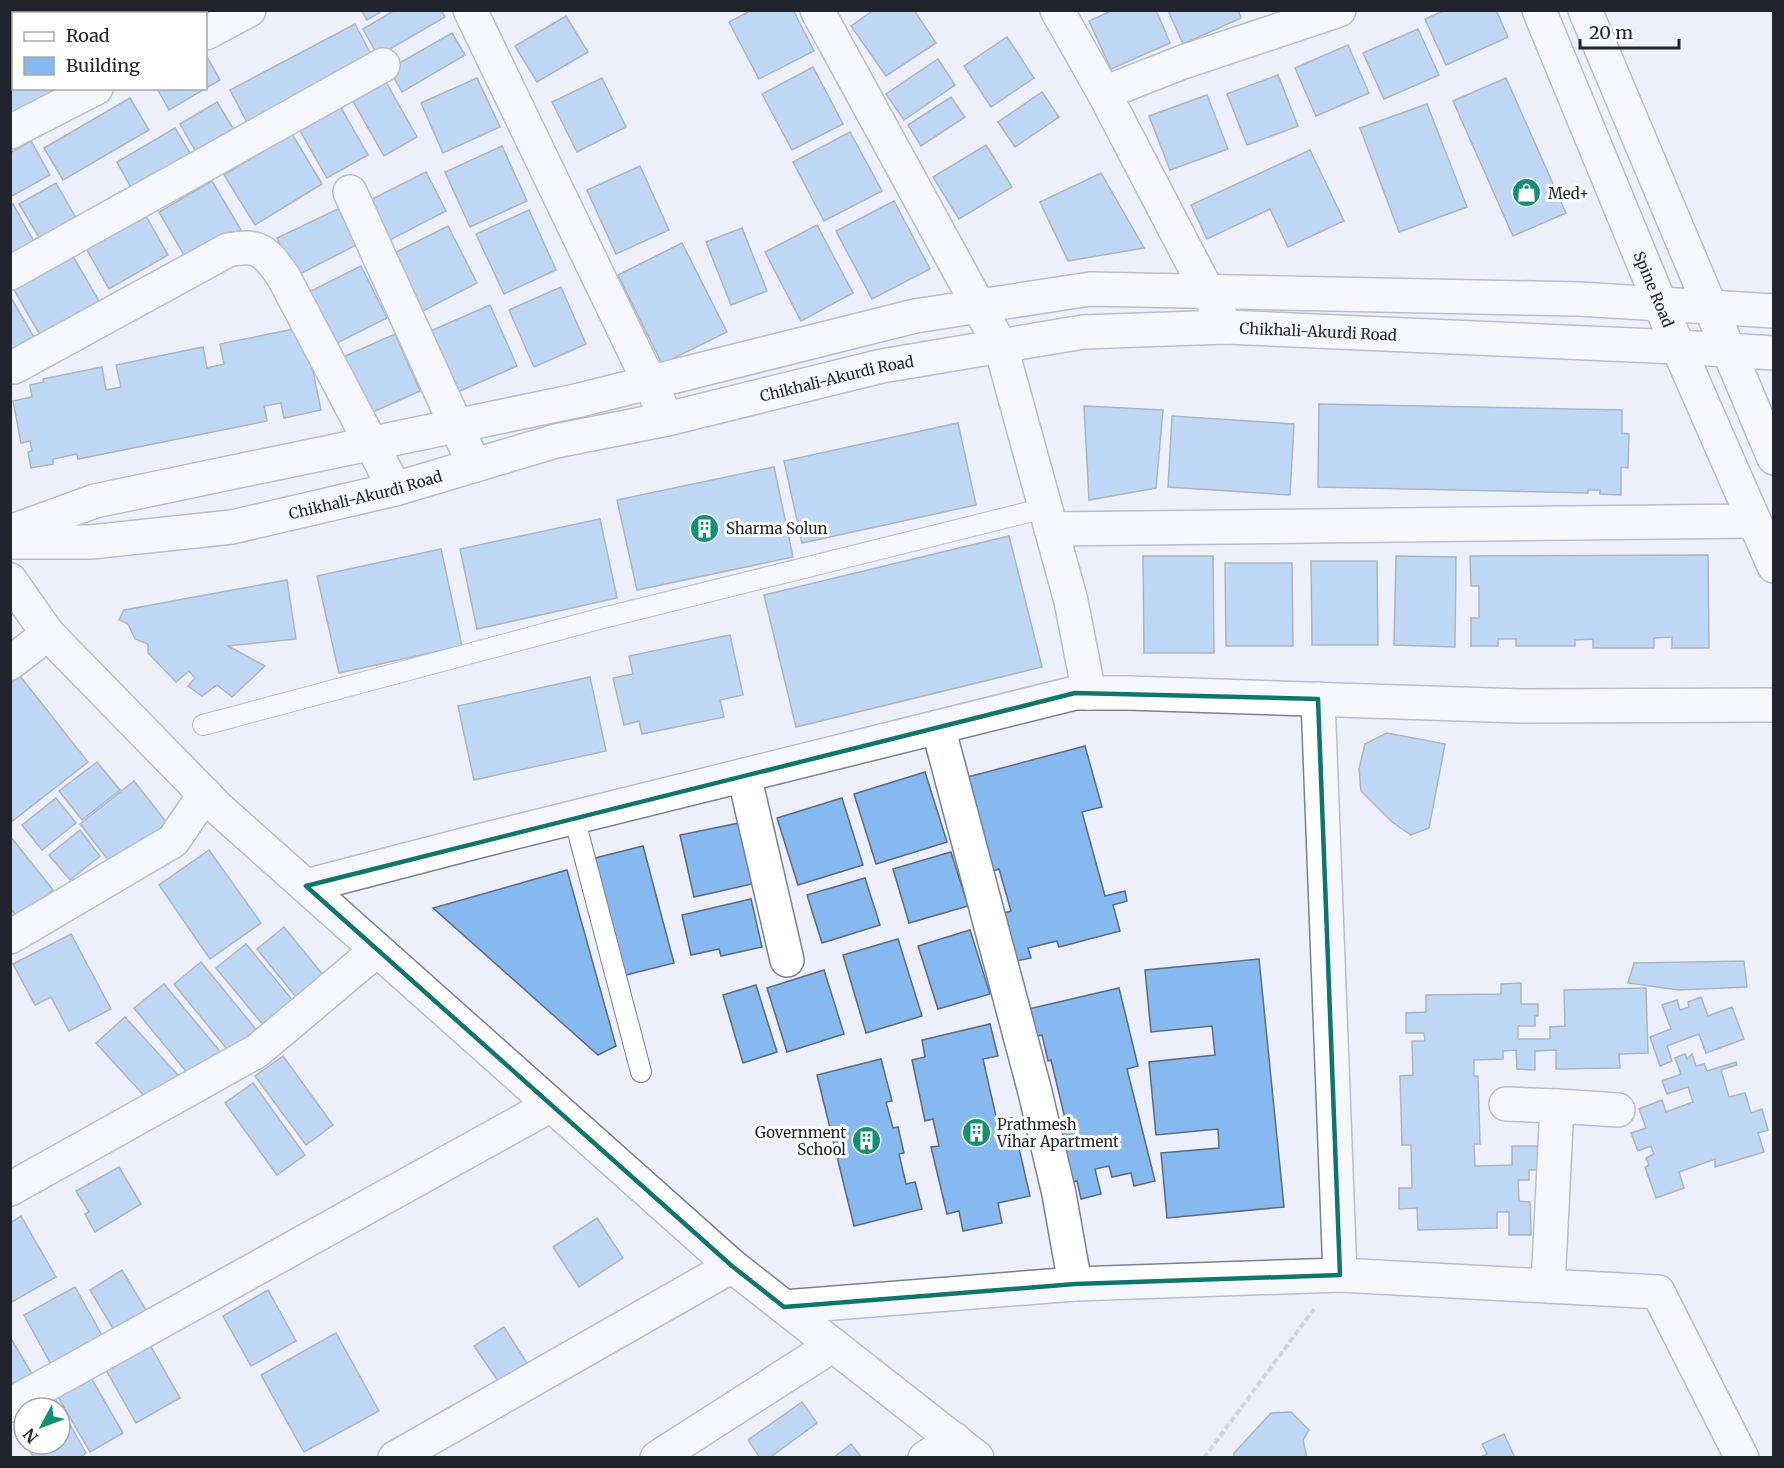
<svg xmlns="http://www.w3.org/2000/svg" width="1784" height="1468" font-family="Merriweather,serif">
	<rect width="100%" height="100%" fill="#edf0fa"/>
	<!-- building -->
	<g fill="#86b9ef" stroke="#5c6c7e" stroke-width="1.5">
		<polygon points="131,10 186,10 187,14 125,14"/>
		<polygon points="361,10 384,10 367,20"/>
		<polygon points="395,10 441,10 445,17 378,56 363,29"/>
		<polygon points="752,10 793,10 814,51 759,79 729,22"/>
		<polygon points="874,10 914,10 936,43 886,76 851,26"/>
		<polygon points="1113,10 1156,10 1170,43 1111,69 1089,21"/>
		<polygon points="1168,10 1238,10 1241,18 1183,44"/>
		<polygon points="1445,10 1496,10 1508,37 1446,65 1425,19"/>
		<polygon points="566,16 588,52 537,82 515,46"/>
		<polygon points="355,24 374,60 249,126 230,90"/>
		<polygon points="1418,29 1439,75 1384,99 1363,53"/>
		<polygon points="452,33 465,55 402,92 389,69"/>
		<polygon points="1007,37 1034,78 991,107 964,66"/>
		<polygon points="1348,45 1369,93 1316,116 1295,68"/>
		<polygon points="206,55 220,80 169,110 157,88 206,88"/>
		<polygon points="938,59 955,85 904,120 886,94"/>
		<polygon points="813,67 843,124 792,150 762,94"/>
		<polygon points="382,75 417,137 384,156 349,94"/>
		<polygon points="1278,75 1298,126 1247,145 1227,94"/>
		<polygon points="14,77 14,88 75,88 10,121 10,79"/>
		<polygon points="477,78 500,127 443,153 421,103"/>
		<polygon points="602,78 626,127 577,152 552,102"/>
		<polygon points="1506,78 1566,213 1513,236 1453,101"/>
		<polygon points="1042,92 1059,117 1015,147 998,122"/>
		<polygon points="1207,95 1228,149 1170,170 1149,116"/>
		<polygon points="951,97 965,117 921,146 908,125"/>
		<polygon points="130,98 149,130 63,180 44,148"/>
		<polygon points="217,102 234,130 196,152 180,124"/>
		<polygon points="1427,104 1467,207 1399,232 1360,128"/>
		<polygon points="340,106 368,155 327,178 299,129"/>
		<polygon points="175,128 193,158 134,193 117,162"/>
		<polygon points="850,132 882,191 824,221 793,162"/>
		<polygon points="292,134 322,184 255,225 224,175"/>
		<polygon points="31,141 50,175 10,197 10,153"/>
		<polygon points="986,145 1012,187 959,219 933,177"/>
		<polygon points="502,146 527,201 470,227 445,172"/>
		<polygon points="1310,150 1344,221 1288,247 1270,209 1207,239 1191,205"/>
		<polygon points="640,166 669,230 616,254 587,190"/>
		<polygon points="426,172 446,211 388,241 368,201"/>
		<polygon points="1101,173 1144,248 1068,261 1040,202"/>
		<polygon points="212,181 241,230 188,262 159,212"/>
		<polygon points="56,183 76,218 40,239 19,204"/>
		<polygon points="894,201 930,269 872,299 836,231"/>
		<polygon points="13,204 36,245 10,258 10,206"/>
		<polygon points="342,207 360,243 296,276 277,238"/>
		<polygon points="142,209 168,255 109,289 83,243"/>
		<polygon points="529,210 556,270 504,294 476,234"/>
		<polygon points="817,225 853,293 801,321 765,252"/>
		<polygon points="448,226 477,283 423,311 394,253"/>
		<polygon points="742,228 767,291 731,305 706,242"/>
		<polygon points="682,243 727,332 662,364 618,275"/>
		<polygon points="72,255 99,301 40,335 13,288"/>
		<polygon points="361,266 387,318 333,345 307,293"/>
		<polygon points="561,287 586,344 534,367 509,310"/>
		<polygon points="10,296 35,339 10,352"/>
		<polygon points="490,305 517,366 453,394 426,333"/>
		<polygon points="304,327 321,410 284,418 281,403 264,406 267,421 78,459 77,454 53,459 53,464 31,468 28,452 32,451 30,441 21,443 13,401 32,397 30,385 44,382 43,379 102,367 106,390 121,387 116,365 203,347 207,368 224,364 220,344"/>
		<polygon points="395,334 420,391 366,415 341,358"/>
		<polygon points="1319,404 1622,410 1622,433 1629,434 1628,468 1621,467 1621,495 1600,494 1600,490 1588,490 1588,493 1318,487"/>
		<polygon points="1084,406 1163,410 1156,488 1089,500"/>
		<polygon points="1172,416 1294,424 1290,495 1168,487"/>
		<polygon points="958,423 976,505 802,543 784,461"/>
		<polygon points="774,467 793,557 637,590 617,500"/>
		<polygon points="600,519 617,598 477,629 460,549"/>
		<polygon points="1009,536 1042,667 796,727 764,595"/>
		<polygon points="441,549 462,646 339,673 317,576"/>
		<polygon points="1708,555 1709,648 1672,648 1672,637 1654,638 1654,648 1593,648 1593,639 1575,640 1575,646 1516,646 1516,639 1498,639 1498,646 1471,646 1471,618 1479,618 1479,586 1471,586 1470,556"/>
		<polygon points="1143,556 1213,556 1214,653 1144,653"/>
		<polygon points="1396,556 1456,557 1455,647 1394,645"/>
		<polygon points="1311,561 1377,561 1378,645 1312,645"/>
		<polygon points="1225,563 1292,563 1293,646 1226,646"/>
		<polygon points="287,580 296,639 228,646 265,666 232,697 217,685 202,696 188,686 195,678 189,671 176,682 148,653 148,644 135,639 128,624 119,620 124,610"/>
		<polygon points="730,635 743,695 720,700 724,717 642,734 639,721 624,725 613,678 633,674 629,656"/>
		<polygon points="20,676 88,762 10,823 10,684"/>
		<polygon points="590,677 606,751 474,780 458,706"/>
		<polygon points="1387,733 1445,744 1429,828 1411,835 1392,822 1361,791 1359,769 1365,744"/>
		<polygon points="1085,746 1102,807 1082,812 1105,896 1125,891 1127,901 1113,905 1120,931 1059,947 1057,941 1028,948 1031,958 1016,961 993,916 1011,911 999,869 993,871 956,780"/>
		<polygon points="97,762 120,790 82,820 59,791"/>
		<polygon points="925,772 947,842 876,864 854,794"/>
		<polygon points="134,781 167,823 113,866 80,824"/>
		<polygon points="56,798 76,823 42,850 22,825"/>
		<polygon points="842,798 863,865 798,885 777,818"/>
		<polygon points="739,823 752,884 694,897 680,835"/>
		<polygon points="80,830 100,856 70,880 49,855"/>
		<polygon points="10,836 53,890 18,918 10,908"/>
		<polygon points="643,846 674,963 622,976 591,859"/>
		<polygon points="209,850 261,923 210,959 159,885"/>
		<polygon points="951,852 968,906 909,923 893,869"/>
		<polygon points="567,870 616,1046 598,1055 433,908"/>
		<polygon points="865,878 880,925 822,943 807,895"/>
		<polygon points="751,899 762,947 721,956 719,949 691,955 682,915"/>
		<polygon points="284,927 327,980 300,1002 257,949"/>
		<polygon points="970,930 990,994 938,1009 918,946"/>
		<polygon points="71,934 111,1009 69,1031 51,997 35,1005 13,964"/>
		<polygon points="898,939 922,1016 866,1033 843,955"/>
		<polygon points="246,944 299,1008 269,1032 216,968"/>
		<polygon points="1259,959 1284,1207 1167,1218 1161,1153 1219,1148 1218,1129 1156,1135 1149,1062 1215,1055 1212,1026 1151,1032 1145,970"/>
		<polygon points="1744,961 1747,987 1679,990 1628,983 1634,963"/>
		<polygon points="201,962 263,1038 236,1060 174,984"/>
		<polygon points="824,970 844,1034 787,1052 767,988"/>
		<polygon points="1521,983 1521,1004 1538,1004 1538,1016 1535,1016 1535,1026 1518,1026 1518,1039 1550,1039 1550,1027 1565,1026 1564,990 1646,988 1648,1053 1619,1054 1620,1068 1556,1069 1556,1050 1535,1051 1535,1070 1517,1069 1516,1050 1503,1051 1503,1059 1474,1060 1474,1076 1478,1076 1480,1144 1474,1144 1475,1166 1512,1165 1512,1146 1538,1146 1539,1170 1529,1170 1529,1180 1518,1180 1519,1201 1530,1202 1531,1235 1509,1235 1509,1212 1497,1212 1497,1228 1418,1230 1417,1208 1399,1209 1399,1188 1412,1188 1411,1145 1402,1145 1400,1076 1413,1075 1412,1041 1425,1041 1424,1033 1406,1033 1406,1013 1426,1012 1426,995 1501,994 1501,984"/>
		<polygon points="164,984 228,1061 198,1086 134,1008"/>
		<polygon points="756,985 777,1052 743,1063 723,995"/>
		<polygon points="1119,988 1138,1066 1127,1069 1155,1181 1134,1186 1131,1173 1112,1177 1109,1166 1095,1169 1101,1194 1081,1199 1077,1181 1066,1184 1059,1134 1068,1131 1051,1060 1048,1061 1042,1035 1030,1038 1024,1010"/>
		<polygon points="1701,997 1708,1016 1732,1007 1744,1039 1706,1053 1699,1034 1667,1046 1672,1061 1660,1066 1650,1037 1671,1029 1662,1005 1677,1000 1680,1010 1689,1007 1688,1002"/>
		<polygon points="125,1017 186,1084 158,1111 96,1043"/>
		<polygon points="990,1024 998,1056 983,1059 997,1121 1012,1118 1030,1196 998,1203 1002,1223 963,1231 959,1211 947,1214 931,1147 939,1146 933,1119 925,1121 912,1060 925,1057 922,1040"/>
		<polygon points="1685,1054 1687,1059 1692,1054 1696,1066 1704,1064 1707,1071 1736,1062 1737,1065 1721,1070 1729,1097 1745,1093 1751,1113 1762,1109 1768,1130 1758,1133 1764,1152 1715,1167 1715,1159 1679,1172 1684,1188 1656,1198 1645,1167 1649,1165 1646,1158 1654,1154 1651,1146 1638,1151 1631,1133 1646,1128 1639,1109 1662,1100 1666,1112 1693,1102 1688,1087 1667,1094 1662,1081 1681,1074 1675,1058"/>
		<polygon points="283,1056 333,1125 306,1145 255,1076"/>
		<polygon points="881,1059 892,1101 886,1102 893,1128 898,1127 904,1153 899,1154 906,1184 915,1182 922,1209 854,1226 817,1075"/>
		<polygon points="253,1083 305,1155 277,1175 225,1103"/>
		<polygon points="119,1167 141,1204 95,1232 85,1214 89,1212 76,1191"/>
		<polygon points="21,1216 56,1277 10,1303 10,1223"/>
		<polygon points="597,1218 623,1258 579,1287 553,1247"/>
		<polygon points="122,1270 149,1315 117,1335 90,1290"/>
		<polygon points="75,1287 104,1339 53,1368 24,1315"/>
		<polygon points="268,1290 296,1341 251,1366 223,1316"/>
		<polygon points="504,1327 527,1363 498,1381 474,1346"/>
		<polygon points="336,1333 379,1411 304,1452 261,1375"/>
		<polygon points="10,1337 35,1379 10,1394"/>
		<polygon points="150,1345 180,1398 136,1423 106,1370"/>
		<polygon points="87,1371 123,1433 90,1452 54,1390"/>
		<polygon points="53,1395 86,1453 79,1458 34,1458 26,1444 60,1444 60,1408 30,1408"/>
		<polygon points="802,1402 817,1423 769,1458 760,1458 748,1440"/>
		<polygon points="24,1411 24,1440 12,1418"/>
		<polygon points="1291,1412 1309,1430 1303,1440 1307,1458 1234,1458 1234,1453 1271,1413"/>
		<polygon points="1504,1434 1515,1458 1479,1458 1487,1454 1482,1444"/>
		<polygon points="851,1444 862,1458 833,1458"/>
	</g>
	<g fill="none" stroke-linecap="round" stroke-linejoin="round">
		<defs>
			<g id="service">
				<polyline points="203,725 599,619 1045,508"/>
				<polyline points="574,817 641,1072"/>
			</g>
			<g id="minor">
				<polyline points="470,10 667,419"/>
				<polyline points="817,10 1001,347 1071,601 1089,693"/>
				<polyline points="1057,10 1104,93 1226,327"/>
				<polyline points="206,33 249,10"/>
				<polyline points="1104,93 1183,62 1339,10"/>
				<polyline points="10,132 96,88"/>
				<polyline points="350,192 474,465"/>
				<polyline points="10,273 383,65"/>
				<path d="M14 367 228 250C259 243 266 252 283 276L395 489"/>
				<polyline points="1051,529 1754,521"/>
				<polyline points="10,580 48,634 218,808 732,1266 977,1458"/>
				<polyline points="10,663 48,634"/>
				<polyline points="1318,699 1340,1275"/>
				<polyline points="938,727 1035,1092 1059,1194 1075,1284"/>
				<polyline points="744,775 787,960"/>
				<polyline points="306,886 475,842 1075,693 1128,693 1521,706 1774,705"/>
				<polyline points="10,937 173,841 205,794"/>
				<polyline points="1506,1104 1557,1106"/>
				<polyline points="10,1189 257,1051 377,950"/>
				<polyline points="1548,1286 1557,1106 1618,1110"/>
				<polyline points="784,1307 1075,1284 1340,1275 1658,1292 1742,1458"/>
				<polyline points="10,1405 551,1105"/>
				<polyline points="395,1458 732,1266"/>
				<polyline points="657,1458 833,1345"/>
				<polyline points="925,1458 954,1439"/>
			</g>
			<g id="tertiary">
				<path id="s1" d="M1539 10 1678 347 1774 566"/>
			</g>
			<g id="secondary">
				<polyline points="10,532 95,501 580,400 915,316 1090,289 1579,299 1774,311"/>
				<path id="s2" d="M10 542H91L232 527 395 489 556 441 667 419 882 366 1083 332 1226 327 1678 347 1774 353"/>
			</g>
			<polyline id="primary" points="1585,10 1774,458"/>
		</defs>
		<!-- service casing -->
		<use href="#service" stroke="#798197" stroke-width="22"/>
		<!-- minor casing -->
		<use href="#minor" stroke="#798197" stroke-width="36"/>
		<!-- tertiary casing -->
		<use href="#tertiary" stroke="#798197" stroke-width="36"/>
		<!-- secondary casing -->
		<use href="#secondary" stroke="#798197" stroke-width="36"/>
		<!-- primary casing -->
		<use href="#primary" stroke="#798197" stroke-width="36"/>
		<!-- path -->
		<polyline stroke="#aeb1ba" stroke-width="4" stroke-dasharray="6 3" stroke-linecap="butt" points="1204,1458 1314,1309"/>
		<!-- service -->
		<use href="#service" stroke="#fff" stroke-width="20"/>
		<!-- minor -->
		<use href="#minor" stroke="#fff" stroke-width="33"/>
		<!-- tertiary -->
		<use href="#tertiary" stroke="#fff" stroke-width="33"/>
		<!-- secondary -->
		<use href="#secondary" stroke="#fff" stroke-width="33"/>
		<!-- primary -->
		<use href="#primary" stroke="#fff" stroke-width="33"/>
	</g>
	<!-- marked area -->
	<path d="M0 0H1784V1468H0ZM1075 693 1318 699 1340 1275 1075 1284 784 1307 732 1266 306 886Z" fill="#edf0fa" fill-opacity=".55" fill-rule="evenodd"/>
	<path fill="none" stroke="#0f766e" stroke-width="4.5" stroke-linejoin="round" d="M1075 693 1318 699 1340 1275 1075 1284 784 1307 732 1266 306 886Z"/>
	<!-- icons -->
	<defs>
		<symbol id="shop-disc" viewBox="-11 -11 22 22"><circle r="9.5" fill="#119076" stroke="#fff"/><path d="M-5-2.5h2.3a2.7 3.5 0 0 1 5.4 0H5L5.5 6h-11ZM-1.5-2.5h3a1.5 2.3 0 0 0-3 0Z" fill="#fff"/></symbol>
		<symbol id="building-disc" viewBox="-11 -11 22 22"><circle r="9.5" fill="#119076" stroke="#fff"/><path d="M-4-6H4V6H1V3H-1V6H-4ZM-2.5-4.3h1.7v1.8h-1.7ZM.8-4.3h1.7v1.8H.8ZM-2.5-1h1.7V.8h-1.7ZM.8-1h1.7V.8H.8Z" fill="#fff"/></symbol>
	</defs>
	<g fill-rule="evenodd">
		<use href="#shop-disc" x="1510" y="176" width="33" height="33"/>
		<use href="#building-disc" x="688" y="512" width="33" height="33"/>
		<use href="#building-disc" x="960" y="1116" width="33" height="33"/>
		<use href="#building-disc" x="850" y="1124" width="33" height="33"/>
	</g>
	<g text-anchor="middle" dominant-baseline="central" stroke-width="6" stroke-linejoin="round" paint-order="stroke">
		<!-- poi labels -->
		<g font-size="15" fill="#21242d" stroke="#fff" text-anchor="start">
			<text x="1548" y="193">Med+</text>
			<text x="726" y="528">Sharma Solun</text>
			<text x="997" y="1124">Prathmesh<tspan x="997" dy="17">Vihar Apartment</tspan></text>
			<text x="846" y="1132" text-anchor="end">Government<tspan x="846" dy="17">School</tspan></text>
		</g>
		<!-- street labels -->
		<g font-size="15" fill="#21242d" stroke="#fff">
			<text stroke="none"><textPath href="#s1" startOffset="302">Spine Road</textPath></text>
			<text stroke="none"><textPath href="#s2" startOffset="1332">Chikhali-Akurdi Road</textPath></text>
			<text stroke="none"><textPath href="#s2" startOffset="846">Chikhali-Akurdi Road</textPath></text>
			<text stroke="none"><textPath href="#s2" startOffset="360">Chikhali-Akurdi Road</textPath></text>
		</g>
	</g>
	<!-- border -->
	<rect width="1784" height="1468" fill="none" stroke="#21242d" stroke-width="24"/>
	<!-- legend -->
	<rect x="12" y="12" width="195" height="78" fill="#ffffff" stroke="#a6a7ab" stroke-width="1.5"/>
	<rect x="24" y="32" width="30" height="9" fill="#ffffff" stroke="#a6a7ab" stroke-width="1.5"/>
	<text x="66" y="42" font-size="18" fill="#21242d">Road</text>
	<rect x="24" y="57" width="30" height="18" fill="#86b9ef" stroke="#a6a7ab" stroke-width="1.5"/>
	<text x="66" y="72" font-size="18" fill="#21242d">Building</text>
	<!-- north arrow -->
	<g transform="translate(42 1426) rotate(229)"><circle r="28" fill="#ffffff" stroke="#a6a7ab" stroke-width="1.5"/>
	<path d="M0-4.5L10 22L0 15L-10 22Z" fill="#119076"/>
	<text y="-9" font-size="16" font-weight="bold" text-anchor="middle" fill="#21242d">N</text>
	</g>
	<!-- scale -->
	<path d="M1580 39v9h99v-9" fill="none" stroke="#21242d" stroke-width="3"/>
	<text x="1589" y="39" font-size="18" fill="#21242d" stroke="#ffffff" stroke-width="4.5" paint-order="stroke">20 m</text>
</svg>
